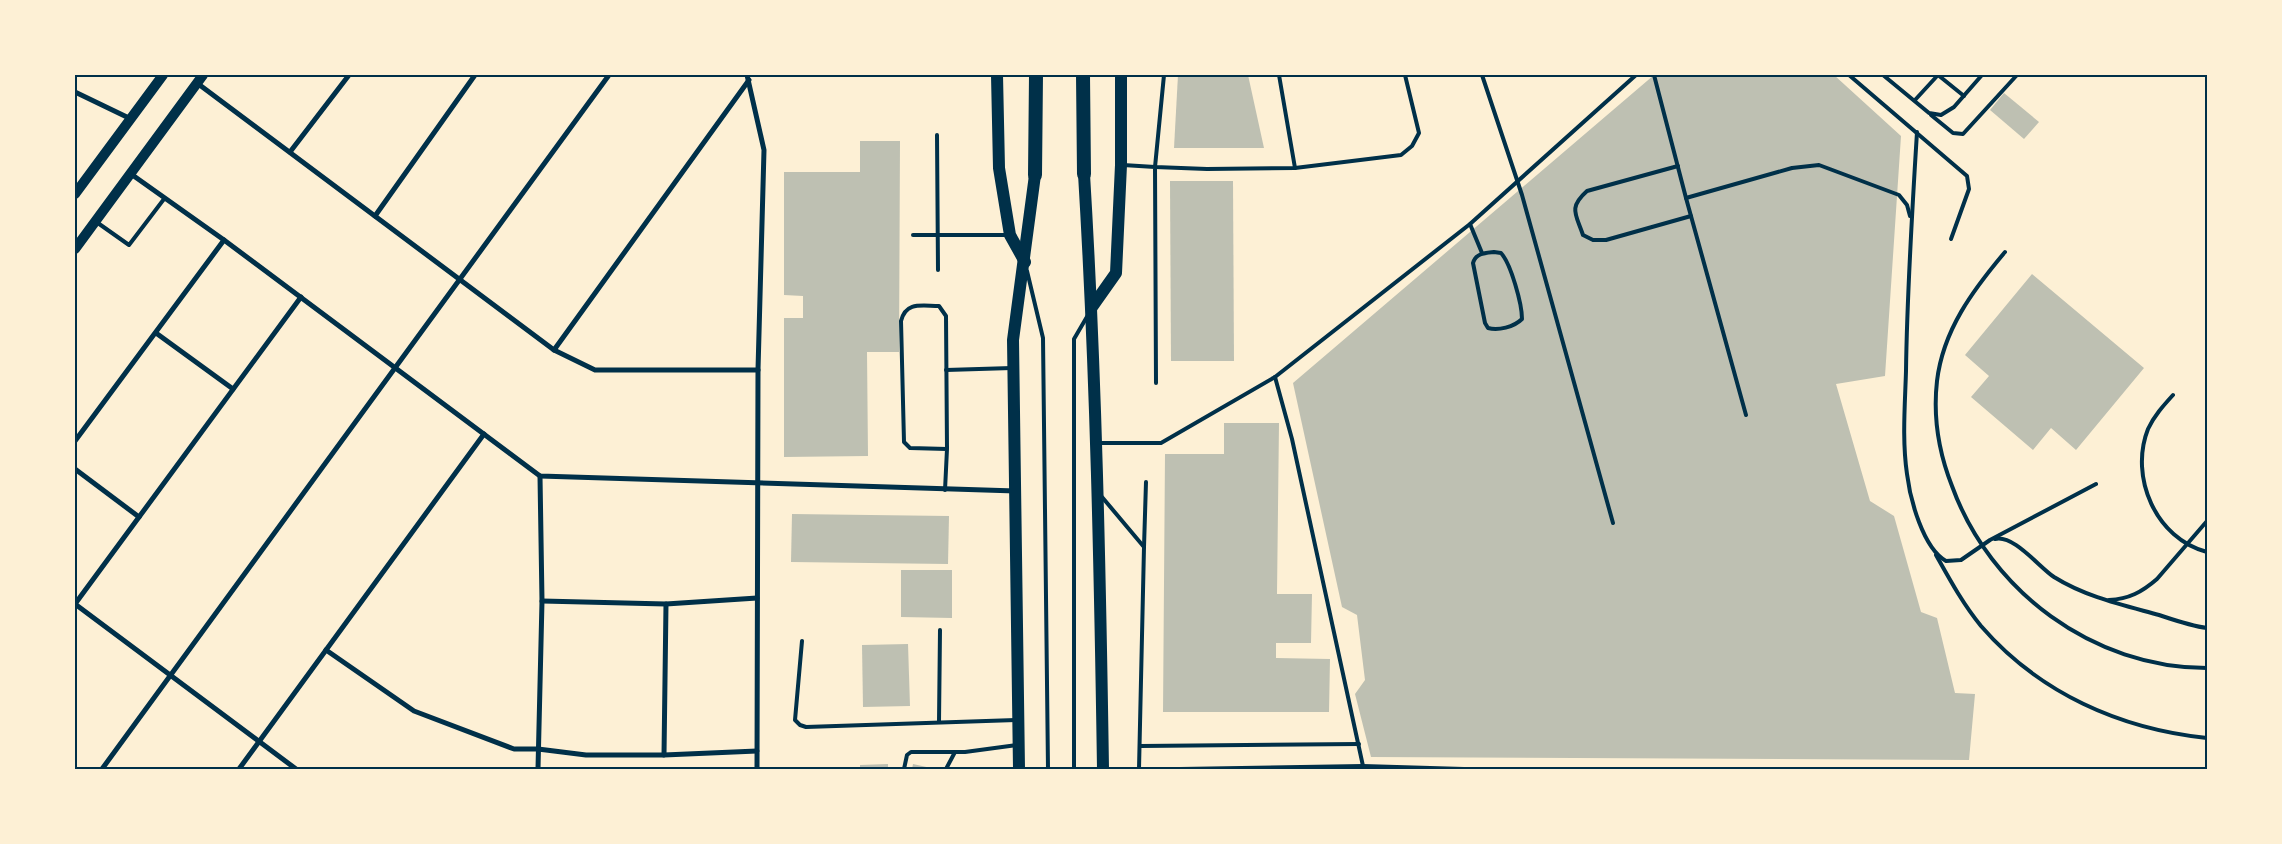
<svg xmlns="http://www.w3.org/2000/svg" width="2282" height="844" font-family="'Noto Sans',sans-serif">
	<rect width="100%" height="100%" fill="#fdf0d5"/>
	<!-- building -->
	<g fill="#bec0b2">
		<polygon points="1178,75 1248,75 1264,148 1174,148"/>
		<polygon points="1654,75 1834,75 1901,136 1885,376 1836,384 1870,501 1894,516 1921,612 1937,618 1955,693 1975,694 1969,760 1371,757 1355,694 1365,680 1357,615 1342,607 1293,383"/>
		<polygon points="2004,93 2039,122 2024,139 1990,110"/>
		<polygon points="860,141 900,141 899,352 867,352 868,456 784,457 784,318 803,318 803,296 784,295 784,172 860,172"/>
		<polygon points="1170,181 1233,181 1234,361 1171,361"/>
		<polygon points="2032,274 2144,368 2076,450 2051,428 2033,450 1971,397 1989,376 1965,355"/>
		<polygon points="1224,423 1279,423 1277,594 1312,594 1311,643 1276,643 1276,658 1330,659 1329,712 1163,712 1165,454 1224,454"/>
		<polygon points="792,514 949,516 948,564 791,562"/>
		<polygon points="901,570 952,570 952,618 901,617"/>
		<polygon points="908,644 910,706 863,707 862,645"/>
		<polygon points="888,764 888,769 860,769 860,765"/>
		<polygon points="913,764 931,768 931,769 912,769"/>
	</g>
	<g fill="none" stroke-linecap="round" stroke-linejoin="round">
		<!-- service -->
		<g stroke="#003049" stroke-width="4">
			<polyline points="1164,75 1155,167 1207,169 1295,168 1401,155 1412,146 1419,133 1405,75"/>
			<polyline points="1279,75 1295,168"/>
			<polyline points="1482,75 1522,195 1613,523"/>
			<polyline points="1654,75 1686,198 1792,168 1819,165 1899,195 1907,205 1910,216"/>
			<polyline points="1849,75 1967,176 1969,189 1951,239"/>
			<polyline points="1883,75 1929,113 1941,115 1954,107 1982,75"/>
			<polyline points="1938,75 1964,96"/>
			<polyline points="1915,100 1938,75"/>
			<polyline points="1931,115 1953,133 1963,134 2017,75"/>
			<path d="M1917 132C1912 212 1907 292 1906 371 1905 405 1902 440 1907 474 1910 499 1923 548 1946 561L1961 560 1990 540 2096 484"/>
			<polyline points="937,135 938,270"/>
			<polyline points="1123,165 1155,167 1156,383"/>
			<path d="M1678 166 1587 191C1568 208 1576 214 1583 235L1593 240H1606L1691 216"/>
			<polyline points="1686,198 1746,415"/>
			<polyline points="95,221 129,245 164,199"/>
			<polyline points="1470,224 1482,253"/>
			<polyline points="913,235 1008,235"/>
			<path d="M1494 252 1501 253C1511 264 1522 304 1522 319 1514 327 1498 331 1488 328L1485 323 1473 263C1476 253 1485 253 1494 252Z"/>
			<path d="M2005 252C1973 290 1943 330 1937 381 1933 416 1939 453 1952 486 1990 591 2093 668 2207 668"/>
			<polyline points="1027,271 1043,338 1048,769"/>
			<polyline points="946,370 1012,368"/>
			<polyline points="1275,377 1292,439 1363,766"/>
			<path d="M2173 395C2163 406 2154 416 2148 429 2129 477 2156 539 2207 552"/>
			<polyline points="1099,443 1161,443 1275,377 1470,224 1636,75"/>
			<path d="M945 490 947 449 946 316 939 306C922 306 906 301 901 321L904 442 910 448 947 449"/>
			<polyline points="1102,497 1144,547 1139,769"/>
			<path d="M1995 539C2013 534 2039 567 2054 577 2086 597 2123 605 2159 615 2174 620 2191 626 2207 628"/>
			<polyline points="1144,547 1146,482"/>
			<path d="M1936 555C1950 580 1963 604 1981 626 2039 693 2120 729 2207 738"/>
			<path d="M2109 600C2129 599 2142 592 2157 579L2207 521"/>
			<polyline points="802,641 795,720 800,725 806,727 1016,720"/>
			<polyline points="939,722 940,630"/>
			<polyline points="1140,746 1359,744"/>
			<polyline points="904,769 907,755 911,752 965,752 1017,745"/>
			<polyline points="946,769 955,752"/>
			<polyline points="1074,769 1074,339 1088,315"/>
			<polyline points="1180,769 1363,766 1464,769"/>
		</g>
		<!-- minor -->
		<g stroke="#003049" stroke-width="5">
			<polyline points="747,75 764,150 758,370 757,769"/>
			<polyline points="197,83 554,350 595,370 758,370"/>
			<polyline points="75,92 131,119"/>
			<polyline points="290,152 349,75"/>
			<polyline points="131,174 224,240 540,476 1016,491"/>
			<polyline points="375,216 475,75"/>
			<polyline points="156,333 233,389"/>
			<polyline points="554,350 749,80"/>
			<polyline points="75,441 224,240"/>
			<polyline points="75,469 139,517"/>
			<polyline points="542,601 666,604 757,598"/>
			<polyline points="326,650 414,711 514,749 538,749 586,755 664,755 757,751"/>
			<polyline points="664,755 666,604"/>
			<polyline points="102,769 609,75"/>
			<polyline points="239,769 484,434"/>
			<polyline points="296,769 75,604 301,297"/>
			<polyline points="538,769 542,601 540,476"/>
		</g>
		<!-- secondary -->
		<g stroke="#003049" stroke-width="10">
			<polyline points="75,194 163,75"/>
			<polyline points="75,249 203,75"/>
		</g>
		<!-- primary -->
		<g stroke="#003049" stroke-width="12">
			<polyline points="997,75 999,168 1010,235 1025,262"/>
			<path d="M1084 174C1096 372 1100 570 1103 769"/>
			<polyline points="1092,307 1116,273 1121,165 1121,75"/>
			<polyline points="1019,769 1013,340 1035,175"/>
		</g>
		<!-- trunk -->
		<g stroke="#003049" stroke-width="14">
			<polyline points="1083,75 1084,174"/>
			<polyline points="1035,175 1036,75"/>
		</g>
	</g>
	<!-- border -->
	<rect width="2282" height="844" fill="none" stroke="#fdf0d5" stroke-width="152"/>
	<rect x="76" y="76" width="2130" height="692" fill="none" stroke="#003049" stroke-width="2"/>
</svg>
